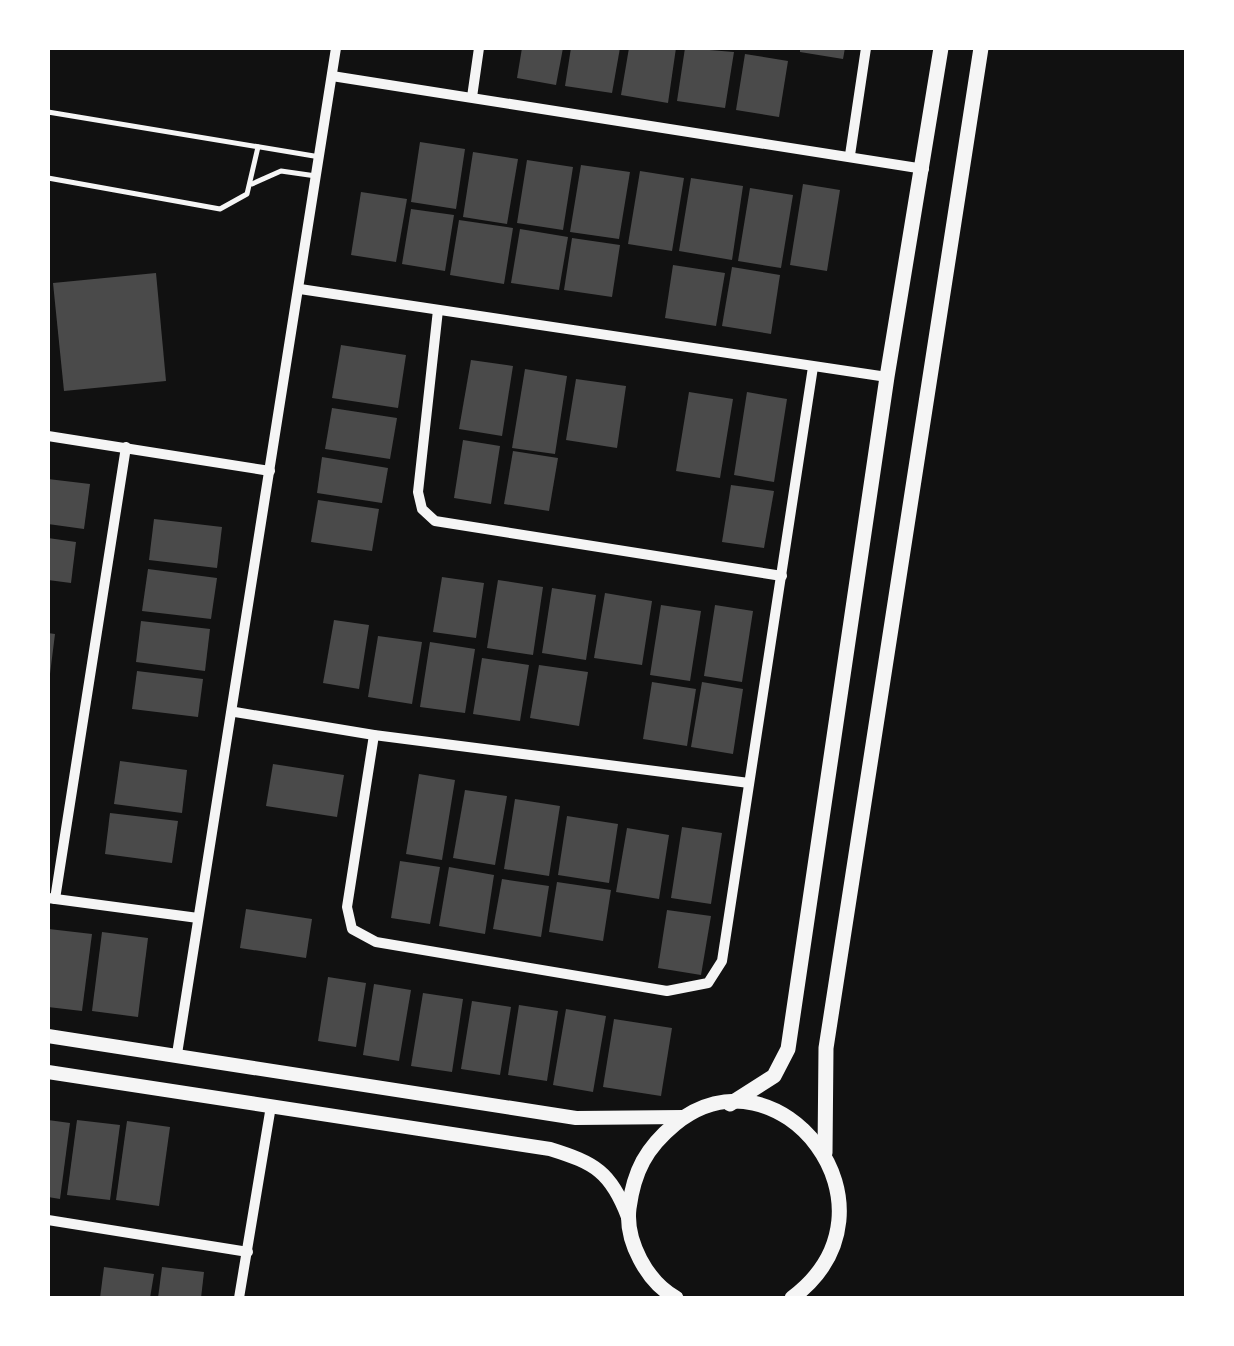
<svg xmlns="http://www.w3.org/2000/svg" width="1234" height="1346" font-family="Lato,sans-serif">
	<rect width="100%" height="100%" fill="#111"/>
	<!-- building -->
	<g fill="#4a4a4a">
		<polygon points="522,48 563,48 556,85 517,78"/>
		<polygon points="571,48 620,48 612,93 565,86"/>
		<polygon points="629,48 676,48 668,103 621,95"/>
		<polygon points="685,48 734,52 725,108 677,101"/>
		<polygon points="800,48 845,48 843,59 800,52"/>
		<polygon points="745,54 788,61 779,117 736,110"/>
		<polygon points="420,142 465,149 456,209 411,202"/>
		<polygon points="473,152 518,159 507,224 463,217"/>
		<polygon points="527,160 573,167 563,230 517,223"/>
		<polygon points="581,165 630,172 619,239 570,232"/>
		<polygon points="640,171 684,178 672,251 628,244"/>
		<polygon points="691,178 743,186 732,260 679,251"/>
		<polygon points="803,184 840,190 827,271 790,265"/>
		<polygon points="750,188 793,195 781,268 738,261"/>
		<polygon points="361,192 407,199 396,262 351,255"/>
		<polygon points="411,209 454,215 445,271 402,264"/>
		<polygon points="459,220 513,228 504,284 450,275"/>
		<polygon points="520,229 568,237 559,290 511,283"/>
		<polygon points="572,238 620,245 612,297 564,290"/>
		<polygon points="673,265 725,273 716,326 665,318"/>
		<polygon points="732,267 780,275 771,334 722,326"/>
		<polygon points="156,273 166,381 64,391 53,283"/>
		<polygon points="341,345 406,355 398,408 332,398"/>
		<polygon points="471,360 513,366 502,436 459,429"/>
		<polygon points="525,369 567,376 555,454 512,448"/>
		<polygon points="576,379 626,386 617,448 566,440"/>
		<polygon points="689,392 733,399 720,478 676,471"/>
		<polygon points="747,392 787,399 774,482 734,475"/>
		<polygon points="332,408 397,418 390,459 325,449"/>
		<polygon points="463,440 500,446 491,504 454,498"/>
		<polygon points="513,451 558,458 549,511 504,504"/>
		<polygon points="322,457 388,468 382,503 317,493"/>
		<polygon points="48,479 90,484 84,529 48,524"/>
		<polygon points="731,485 774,491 764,548 722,542"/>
		<polygon points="318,500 379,509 372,551 311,542"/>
		<polygon points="154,519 222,527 217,568 149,560"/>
		<polygon points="48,538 76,542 71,583 48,580"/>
		<polygon points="148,569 217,578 211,619 142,611"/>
		<polygon points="442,577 484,583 476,638 433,632"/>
		<polygon points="498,580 543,587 533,655 487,648"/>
		<polygon points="552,588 596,595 586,660 542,653"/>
		<polygon points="605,593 652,601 642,665 594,658"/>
		<polygon points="661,605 701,611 690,681 650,675"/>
		<polygon points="715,605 753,611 742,682 704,676"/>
		<polygon points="334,620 369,625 359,689 323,683"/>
		<polygon points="141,621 210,629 205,671 136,662"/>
		<polygon points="48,633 55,634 50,674 48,674"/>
		<polygon points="378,636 422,642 412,704 368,697"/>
		<polygon points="430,642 475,649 465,713 420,707"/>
		<polygon points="482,658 529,665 520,721 473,714"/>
		<polygon points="539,665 588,672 579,726 530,718"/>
		<polygon points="137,671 203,679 198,717 132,709"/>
		<polygon points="652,682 696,689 687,746 643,739"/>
		<polygon points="702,682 743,689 733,754 691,747"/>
		<polygon points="120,761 187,770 182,813 114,804"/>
		<polygon points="273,764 344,775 337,817 266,806"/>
		<polygon points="419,774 455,780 442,860 406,854"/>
		<polygon points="465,790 507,796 495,865 453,858"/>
		<polygon points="515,799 560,806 549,876 504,869"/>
		<polygon points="110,813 178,821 172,863 105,854"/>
		<polygon points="567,816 618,824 609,883 558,875"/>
		<polygon points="682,827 722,833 711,904 671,898"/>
		<polygon points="627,828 669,835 659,899 616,892"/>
		<polygon points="400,861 440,867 430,924 391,918"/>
		<polygon points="449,867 494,875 485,934 439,926"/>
		<polygon points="502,879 549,886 541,937 493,929"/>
		<polygon points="557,882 611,890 603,941 549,932"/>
		<polygon points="246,909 312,919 306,958 240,948"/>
		<polygon points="667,910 711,916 701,975 658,968"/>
		<polygon points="49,929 92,934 82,1011 48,1007"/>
		<polygon points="102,932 148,938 138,1017 92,1011"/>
		<polygon points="328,977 366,983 356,1047 318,1041"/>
		<polygon points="374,984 411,990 399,1061 363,1055"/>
		<polygon points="423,993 463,999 452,1072 411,1066"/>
		<polygon points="472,1001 511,1007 500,1075 461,1069"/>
		<polygon points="519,1005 558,1011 547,1081 508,1075"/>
		<polygon points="566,1009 606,1016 593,1092 553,1085"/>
		<polygon points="614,1019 672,1028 661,1096 603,1087"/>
		<polygon points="48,1120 70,1123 60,1199 48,1197"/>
		<polygon points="77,1120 120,1125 110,1200 67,1195"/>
		<polygon points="127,1121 170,1127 159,1206 116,1200"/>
		<polygon points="104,1267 154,1274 150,1298 100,1298"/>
		<polygon points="162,1267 204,1272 201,1298 158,1298"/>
	</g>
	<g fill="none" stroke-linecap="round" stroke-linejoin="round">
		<!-- service -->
		<g stroke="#f5f5f5" stroke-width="5">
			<polyline points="48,112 320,157"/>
			<polyline points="48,178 220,209 247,194 258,147"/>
			<polyline points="252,184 281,171 316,176"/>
		</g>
		<!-- minor -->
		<g stroke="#f5f5f5" stroke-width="10">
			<polyline points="332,76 924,169"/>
			<polyline points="472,97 479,48"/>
			<polyline points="850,155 866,48"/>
			<polyline points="300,289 887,377"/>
			<polyline points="438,310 418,492 422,509 435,521 782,576"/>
			<polyline points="48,436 270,471"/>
			<polyline points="235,712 374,735 749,783"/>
			<polyline points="374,735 347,907 352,929 376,942 667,991 708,983 722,961 813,367"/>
			<polyline points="48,898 198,918"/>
			<polyline points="55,899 126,447"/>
			<polyline points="177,1054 336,48"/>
			<polyline points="48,1220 248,1252"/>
			<polyline points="239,1298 271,1106"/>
		</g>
		<!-- tertiary -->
		<g stroke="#f5f5f5" stroke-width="14">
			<polyline points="48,1036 576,1118 684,1117"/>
			<path d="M48 1072 550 1149C595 1163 611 1172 628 1217"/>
		</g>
		<!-- secondary -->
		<g stroke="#f5f5f5" stroke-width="15">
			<polyline points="730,1104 774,1076 788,1049 887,377 941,48"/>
			<polyline points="825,1153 826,1048 981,48"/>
			<path d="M676 1298C647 1282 625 1241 629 1208 634 1171 646 1148 675 1124 778 1040 912 1208 792 1298"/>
		</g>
	</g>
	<!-- border -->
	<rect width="1234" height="1346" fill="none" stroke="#ffffff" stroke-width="100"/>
</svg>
